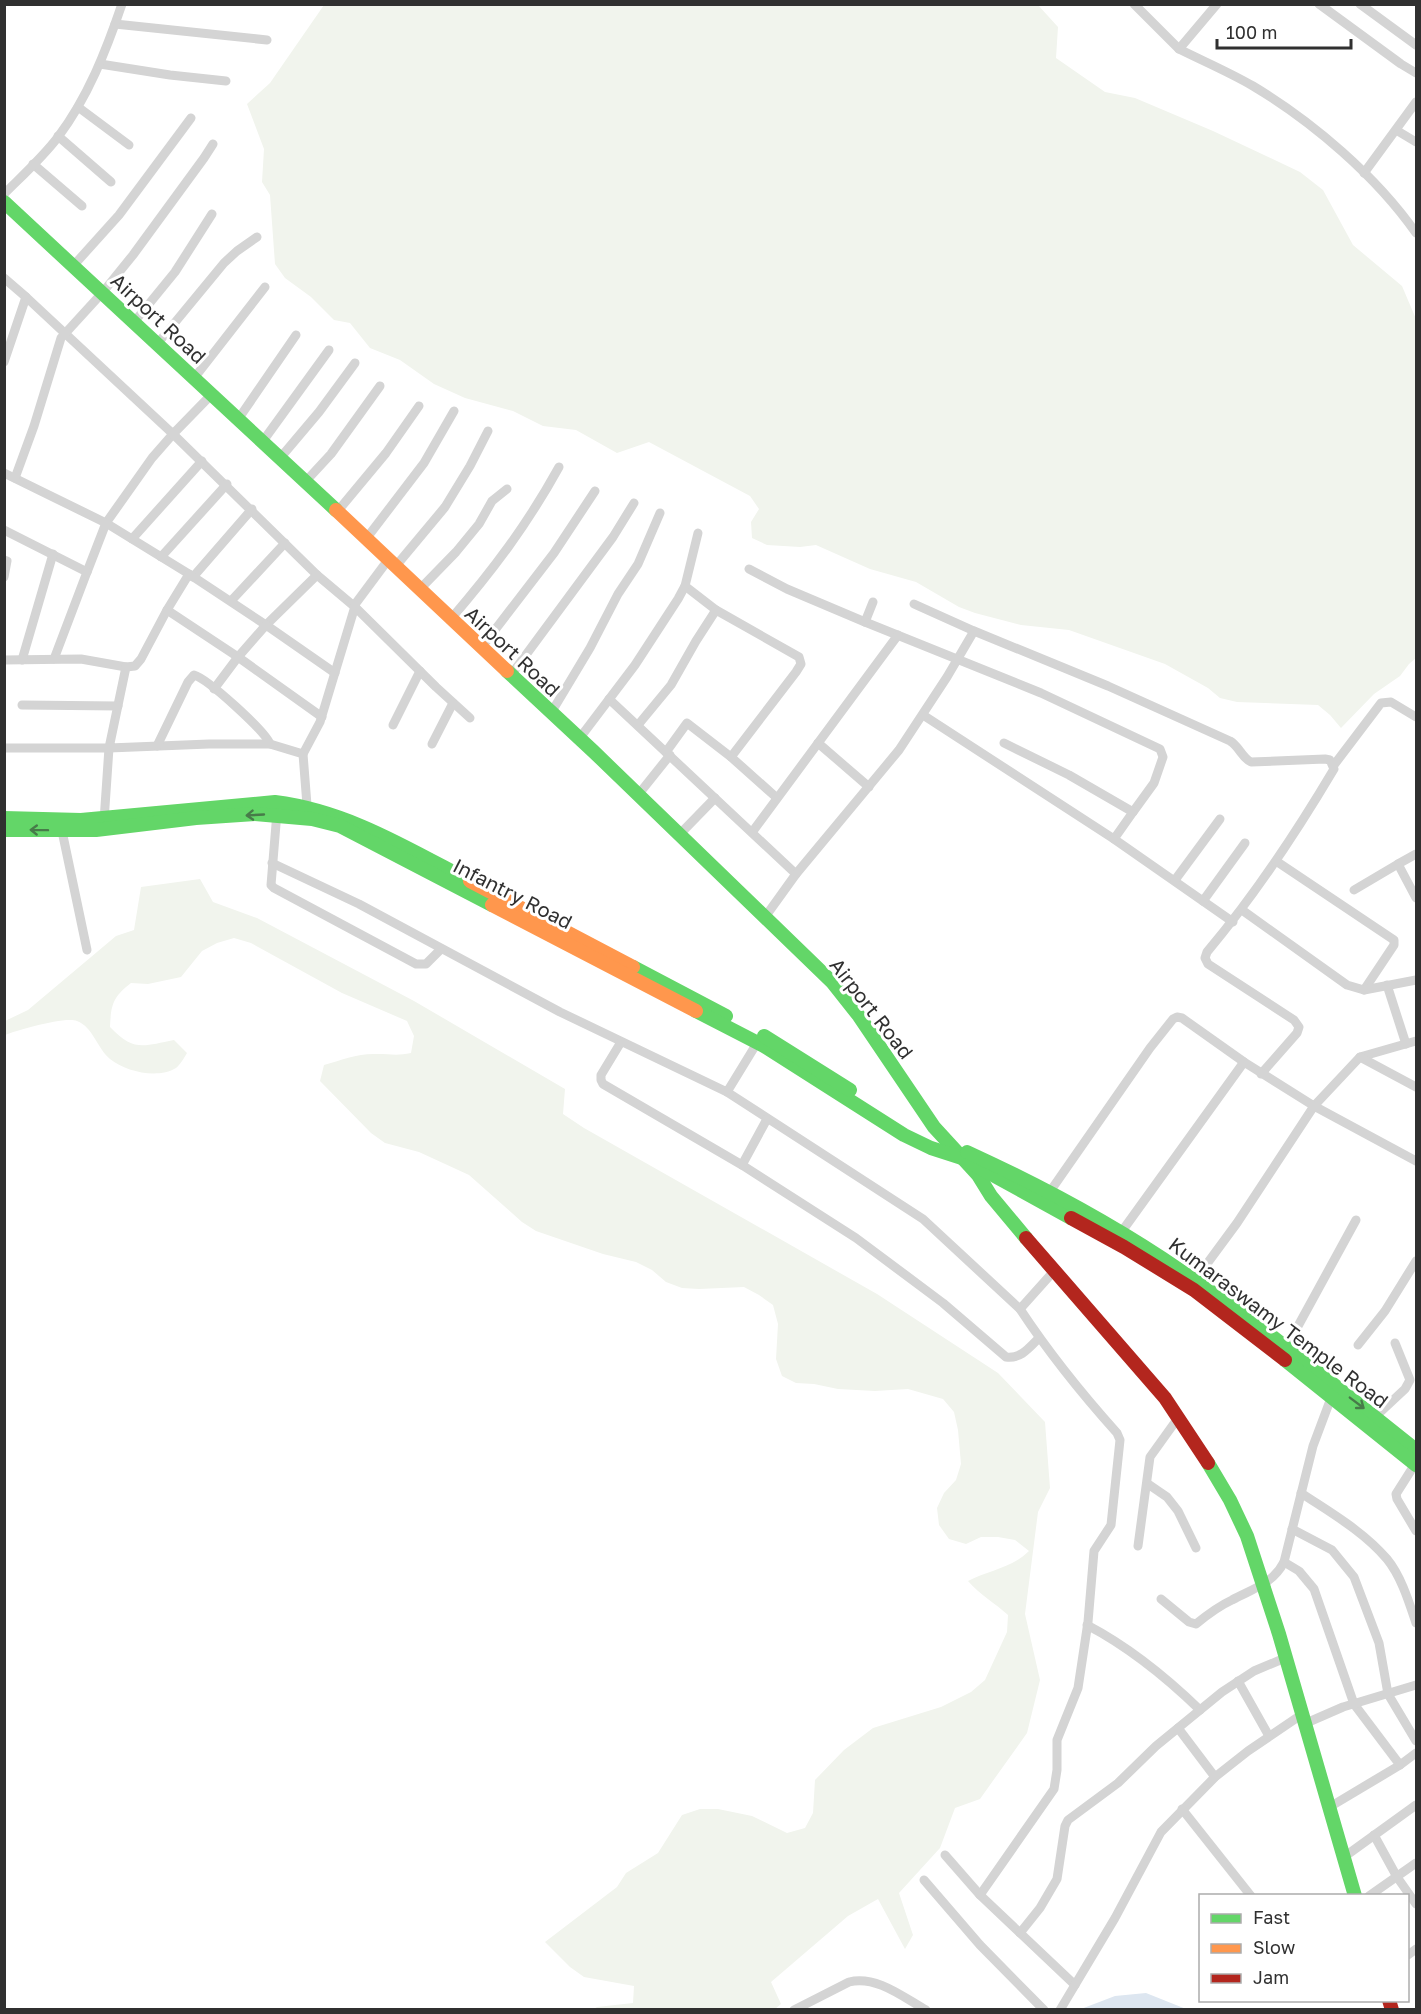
<svg xmlns="http://www.w3.org/2000/svg" width="1421" height="2014" font-family="'Golos Text',sans-serif">
	<rect width="100%" height="100%" fill="#fff"/>
	<!-- green -->
	<g fill="#f1f4ed">
		<polygon points="324,5 1038,5 1058,27 1056,58 1105,92 1135,98 1213,131 1300,172 1323,190 1353,245 1402,286 1416,319 1416,658 1409,664 1400,676 1374,694 1341,728 1330,715 1318,705 1237,702 1220,698 1208,688 1165,664 1069,630 1021,625 975,613 959,607 916,582 870,569 816,545 800,547 767,545 752,538 751,522 759,509 750,496 649,442 617,453 576,430 543,426 513,411 465,398 434,384 400,360 370,348 350,323 334,320 311,297 285,278 275,264 270,195 262,182 264,149 247,104 270,83"/>
		<path d="M200 879 213 902 257 918 414 1001 565 1089 563 1114 584 1128 877 1294 998 1373 1045 1422 1050 1488 1038 1512 1025 1614 1040 1680 1027 1733 980 1799 955 1808 940 1848 899 1893 913 1935 905 1949 878 1899 848 1916 771 1982 781 2004 775 2009 592 2010 597 2007 633 2003 634 1986 584 1977 570 1967 545 1942 617 1887 626 1873 658 1853 682 1815 700 1809H718L752 1816 787 1833 805 1828 813 1813 815 1780 844 1750 873 1728 941 1707 971 1692 985 1680 1007 1632 1008 1615C995 1603 980 1595 968 1581 989 1570 1012 1568 1029 1551L1015 1540 998 1537H981L966 1544 949 1539 939 1525 937 1508 944 1493 956 1480 961 1464 958 1430 954 1412 943 1399 908 1389 875 1391 838 1389 814 1384 796 1383 782 1376 776 1359 778 1324 773 1305 759 1295 744 1287 699 1289 682 1288 666 1282 652 1270 636 1262 603 1254 536 1231 522 1222 469 1175 419 1152 385 1143 371 1133 320 1081 324 1065C341 1060 359 1053 377 1054 391 1054 397 1056 411 1053L414 1036 407 1021 342 993 251 943 234 938 217 943 202 951 181 977 148 984 131 983C113 997 111 1004 110 1027 134 1052 143 1046 174 1040L187 1053C184 1058 180 1065 176 1068 158 1079 126 1072 110 1059 97 1048 93 1027 77 1021 66 1016 17 1030 5 1035V1021L28 1010 116 936 134 930 141 887Z"/>
	</g>
	<!-- water -->
	<polygon fill="#dde6f0" points="1146,1993 1186,2009 1081,2009 1115,1996"/>
	<g fill="none" stroke-linecap="round" stroke-linejoin="round">
		<!-- street -->
		<g stroke="#d4d4d4" stroke-width="9">
			<polyline points="1134,4 1179,49"/>
			<path d="M1217 4 1179 49C1203 61 1229 72 1253 86 1313 122 1376 176 1416 233"/>
			<polyline points="1319,4 1401,64 1416,73"/>
			<polyline points="1360,4 1416,45"/>
			<polyline points="115,24 267,40"/>
			<polyline points="100,64 170,75 226,81"/>
			<polyline points="78,107 129,145"/>
			<polyline points="1396,130 1416,142"/>
			<polyline points="58,136 111,182"/>
			<polyline points="33,164 82,206"/>
			<polyline points="1364,173 1416,102"/>
			<path d="M4 194C23 175 43 157 58 137 88 97 106 51 122 4"/>
			<polyline points="74,265 119,215 191,118"/>
			<polyline points="4,278 26,297 4,362"/>
			<polyline points="26,297 173,434 152,458 106,523 87,572"/>
			<polyline points="135,321 175,272 212,214"/>
			<polyline points="158,343 224,263 237,251 257,237"/>
			<polyline points="195,377 265,287"/>
			<polyline points="212,394 173,434 317,575 355,607 436,687 470,718"/>
			<polyline points="239,418 296,335"/>
			<polyline points="263,441 329,350"/>
			<polyline points="281,457 319,412 355,363"/>
			<polyline points="4,473 106,523 189,574"/>
			<polyline points="15,478 34,426 61,338 103,292 133,255 204,158 213,144"/>
			<polyline points="306,481 331,454 380,386"/>
			<polyline points="337,512 386,453 419,406"/>
			<polyline points="4,530 87,572 54,659"/>
			<polyline points="132,539 202,461"/>
			<polyline points="366,539 424,463 454,411"/>
			<polyline points="161,557 227,484"/>
			<polyline points="4,560 7,561 4,577"/>
			<polyline points="395,567 445,507 470,466 488,431"/>
			<polyline points="749,569 787,589 865,622 873,602"/>
			<polyline points="193,577 252,509"/>
			<polyline points="685,586 716,610"/>
			<polyline points="419,590 456,552 479,524 492,501 507,489"/>
			<polyline points="231,601 285,543"/>
			<polyline points="914,604 974,631"/>
			<polyline points="167,610 238,657 322,717"/>
			<path d="M450 620C493 570 527 525 559 467"/>
			<polyline points="865,622 1041,693 1160,749 1163,757 1154,783 1133,812"/>
			<polyline points="481,648 554,553 595,491"/>
			<polyline points="4,660 81,659 126,667 109,748 209,744 270,744 303,754 307,805"/>
			<polyline points="22,660 53,554"/>
			<polyline points="126,667 135,666 141,659 167,610 189,574 266,625 317,575"/>
			<polyline points="511,675 613,537 634,503"/>
			<polyline points="214,689 238,657 266,625 335,673"/>
			<polyline points="609,699 796,874 765,917"/>
			<polyline points="22,705 118,706"/>
			<polyline points="551,713 590,648 618,594 638,564 660,513"/>
			<polyline points="923,715 1114,839"/>
			<polyline points="393,725 420,671"/>
			<polyline points="638,725 671,685 696,641 716,610 799,657 801,664 796,672 731,757 687,723 666,752"/>
			<polyline points="579,739 635,665 678,599 685,586 698,533"/>
			<polyline points="818,743 869,787"/>
			<polyline points="1004,743 1069,775 1133,812 1114,839 1233,922"/>
			<polyline points="432,744 453,703"/>
			<path d="M157 746 188 682 194 675C208 679 265 731 270 744"/>
			<polyline points="4,748 109,748 104,821"/>
			<polyline points="303,754 320,722 356,603 388,560"/>
			<polyline points="731,757 777,798"/>
			<polyline points="1334,765 1381,703 1391,702 1416,717"/>
			<polyline points="638,795 670,755"/>
			<polyline points="277,812 271,885 274,888 416,964 426,964 441,949"/>
			<polyline points="62,831 87,950"/>
			<polyline points="753,831 898,635"/>
			<polyline points="679,835 715,798"/>
			<polyline points="1416,854 1398,864 1416,898"/>
			<polyline points="272,863 359,904 560,1012 727,1092 757,1043"/>
			<path d="M796 874 899 750 947 677 974 631 1108 686 1230 741C1239 746 1242 758 1251 762L1325 759 1330 760 1334 769C1296 833 1255 895 1207 952L1205 958 1208 964 1294 1020 1299 1027 1297 1033 1261 1074"/>
			<polyline points="1175,880 1220,819"/>
			<polyline points="1354,890 1398,864"/>
			<polyline points="1203,901 1245,843"/>
			<polyline points="1242,910 1347,985 1364,990 1394,945 1394,940 1276,861"/>
			<polyline points="1387,985 1406,1044"/>
			<polyline points="1364,990 1416,980"/>
			<path d="M621 1042 601 1075V1080L603 1084 742 1165 856 1238 943 1303 1006 1357C1021 1359 1029 1348 1039 1338"/>
			<polyline points="1360,1057 1416,1041"/>
			<polyline points="727,1092 923,1219 1020,1309 1054,1271"/>
			<polyline points="742,1165 767,1119"/>
			<polyline points="1049,1193 1150,1048 1173,1019 1177,1017 1182,1018 1244,1062"/>
			<polyline points="1120,1234 1244,1062 1314,1106 1360,1057 1416,1087"/>
			<polyline points="1195,1280 1237,1223 1314,1106 1416,1161"/>
			<path d="M1020 1309C1049 1353 1082 1394 1117 1433L1120 1440 1111 1525 1094 1551 1088 1622 1078 1688 1057 1740V1770L1054 1789 980 1895 1075 1985"/>
			<polyline points="1358,1345 1385,1311 1416,1261"/>
			<polyline points="1286,1348 1356,1220"/>
			<polyline points="1375,1417 1405,1389 1410,1380 1395,1343"/>
			<polyline points="1415,1464 1396,1494 1397,1499 1416,1531"/>
			<polyline points="1148,1484 1167,1497 1178,1511 1196,1548"/>
			<path d="M1301 1493C1331 1513 1363 1531 1387 1559 1401 1576 1409 1602 1416 1623"/>
			<polyline points="1292,1529 1332,1550 1354,1577 1379,1643 1388,1694 1416,1741"/>
			<polyline points="1138,1546 1150,1457 1178,1418"/>
			<polyline points="1284,1562 1299,1571 1314,1589 1354,1704 1400,1765 1328,1808"/>
			<path d="M1161 1599 1189 1622 1196 1624C1207 1615 1219 1606 1232 1600 1252 1589 1273 1584 1284 1562L1313 1446 1331 1398"/>
			<path d="M1087 1625C1129 1647 1166 1677 1200 1710"/>
			<polyline points="1238,1681 1269,1736"/>
			<polyline points="1304,1724 1343,1707 1416,1685"/>
			<polyline points="1178,1728 1215,1777"/>
			<polyline points="1400,1765 1416,1753"/>
			<polyline points="1182,1809 1251,1896"/>
			<polyline points="1374,1835 1397,1877 1416,1904"/>
			<polyline points="945,1855 980,1895"/>
			<polyline points="1344,1857 1416,1805"/>
			<polyline points="924,1880 980,1945 1044,2010"/>
			<polyline points="1369,1896 1416,1863"/>
			<polyline points="1020,1933 1040,1908 1057,1879 1065,1826 1068,1820 1118,1783 1156,1746 1222,1692 1254,1671 1285,1658"/>
			<polyline points="1408,1955 1416,1949"/>
			<path d="M794 2010 849 1982C876 1975 903 1997 926 2010"/>
			<polyline points="1060,2010 1115,1918 1161,1832 1215,1777 1248,1751 1301,1715"/>
		</g>
		<!-- fast -->
		<g stroke="#63d668" stroke-width="14">
			<polyline points="4,202 336,510"/>
			<polyline points="507,671 593,751 832,982 859,1016 934,1127 978,1175 991,1196 1026,1238"/>
			<path d="M4 818 81 820 275 802C347 811 407 848 470 881"/>
			<polyline points="4,830 96,830 196,818 255,814 312,819 340,826 492,905"/>
			<polyline points="633,967 726,1016"/>
			<polyline points="696,1011 764,1046 904,1135 931,1148 962,1158 1071,1218"/>
			<polyline points="764,1036 850,1090"/>
			<path d="M967 1152C1041 1186 1114 1225 1181 1271 1263 1326 1339 1389 1416 1450"/>
			<polyline points="1285,1360 1416,1465"/>
			<polyline points="1208,1463 1230,1500 1247,1536 1279,1634 1355,1896"/>
		</g>
		<!-- slow -->
		<g stroke="#ff974d" stroke-width="14">
			<polyline points="336,510 507,671"/>
			<polyline points="470,881 633,967"/>
			<polyline points="492,905 696,1011"/>
		</g>
		<!-- jam -->
		<g stroke="#b3261e" stroke-width="14">
			<polyline points="1071,1218 1124,1247 1194,1290 1285,1360"/>
			<polyline points="1026,1238 1165,1398 1208,1463"/>
			<polyline points="1389,2000 1392,2010"/>
		</g>
	</g>
	<!-- one-way arrows -->
	<defs><path id="oneway-shaft" d="M-6 0H5M1.5-3L5.5 0L1.5 3" fill="none" stroke-width="1.6" stroke-linecap="round" stroke-linejoin="round" transform="scale(1.5)"/></defs>
	<g stroke="#477b49">
		<use href="#oneway-shaft" transform="translate(255 815) rotate(177)"/>
		<use href="#oneway-shaft" transform="translate(39 830) rotate(-179)"/>
		<use href="#oneway-shaft" transform="translate(1357 1403) rotate(37)"/>
	</g>
	<g text-anchor="middle" dominant-baseline="central" stroke-width="6" stroke-linejoin="round" paint-order="stroke">
		<!-- street labels -->
		<g font-size="20" fill="#303030" stroke="#fff">
			<text transform="translate(159 318) rotate(43)">Airport Road</text>
			<text transform="translate(513 651) rotate(43)">Airport Road</text>
			<text transform="translate(513 893) rotate(27)">Infantry Road</text>
			<text transform="translate(872 1008) rotate(52)">Airport Road</text>
			<text transform="translate(1279 1322) rotate(37)">Kumaraswamy Temple Road</text>
		</g>
	</g>
	<!-- border -->
	<rect width="1421" height="2014" fill="none" stroke="#303030" stroke-width="12"/>
	<!-- legend -->
	<rect x="1199" y="1894" width="210" height="108" fill="#ffffff" stroke="#acacac" stroke-width="1.5"/>
	<rect x="1211" y="1914" width="30" height="9" fill="#63d668" stroke="#acacac" stroke-width="1.5"/>
	<text x="1253" y="1924" font-size="18" fill="#303030">Fast</text>
	<rect x="1211" y="1944" width="30" height="9" fill="#ff974d" stroke="#acacac" stroke-width="1.5"/>
	<text x="1253" y="1954" font-size="18" fill="#303030">Slow</text>
	<rect x="1211" y="1974" width="30" height="9" fill="#b3261e" stroke="#acacac" stroke-width="1.5"/>
	<text x="1253" y="1984" font-size="18" fill="#303030">Jam</text>
	<!-- scale -->
	<path d="M1217 39v9h134v-9" fill="none" stroke="#303030" stroke-width="3"/>
	<text x="1226" y="39" font-size="18" fill="#303030" stroke="#ffffff" stroke-width="4.5" paint-order="stroke">100 m</text>
</svg>
